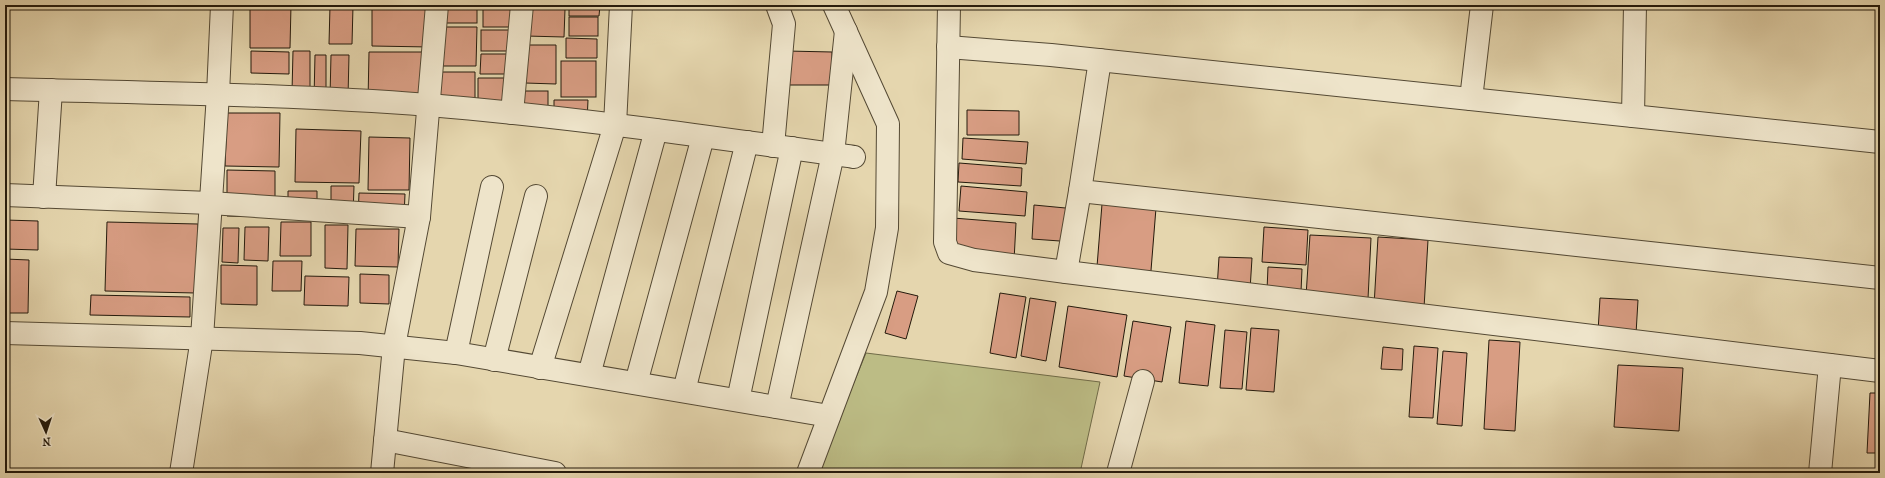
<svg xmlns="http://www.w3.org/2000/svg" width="1885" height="478" font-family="'IM FELL French Canon',serif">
	<rect width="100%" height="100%" fill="#e5d6ae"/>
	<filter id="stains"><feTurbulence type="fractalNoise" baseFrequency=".005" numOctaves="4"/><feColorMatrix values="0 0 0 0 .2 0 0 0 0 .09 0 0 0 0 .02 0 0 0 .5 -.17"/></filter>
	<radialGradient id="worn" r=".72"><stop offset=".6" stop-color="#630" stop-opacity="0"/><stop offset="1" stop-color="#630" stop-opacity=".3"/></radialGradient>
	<!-- green -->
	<polygon fill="#bcbc85" stroke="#706b48" points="866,353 1100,382 1080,473 817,473"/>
	<!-- building -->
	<g fill="#d89d83" stroke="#241a0c">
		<polygon points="250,5 291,5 290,48 250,48"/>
		<polygon points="372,5 430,5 430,47 372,46"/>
		<rect x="443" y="5" width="34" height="18"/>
		<rect x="483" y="5" width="36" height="22"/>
		<polygon points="569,5 600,5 599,16 569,16"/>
		<polygon points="330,6 353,6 352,44 329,44"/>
		<polygon points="527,8 565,9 564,37 526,36"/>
		<rect x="569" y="17" width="29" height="19"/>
		<polygon points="441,27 477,27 476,66 441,66"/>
		<rect x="481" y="30" width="37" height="21"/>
		<polygon points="566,38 597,39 597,58 566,58"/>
		<polygon points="525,45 556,45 556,84 525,83"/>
		<polygon points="251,51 289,52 289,74 251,73"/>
		<polygon points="293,51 310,51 310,92 292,92"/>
		<polygon points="787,51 832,52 832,85 787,85"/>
		<polygon points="369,52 426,52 425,102 368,101"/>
		<polygon points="481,54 512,54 512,74 480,74"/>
		<polygon points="315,55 326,55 326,99 314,99"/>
		<polygon points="331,55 349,55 348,97 330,97"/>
		<rect x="561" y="61" width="35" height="36"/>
		<polygon points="437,72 475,72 475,109 436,108"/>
		<polygon points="478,78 513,78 512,114 478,114"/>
		<rect x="516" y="91" width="32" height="29"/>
		<polygon points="554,100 588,100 587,122 554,122"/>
		<polygon points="967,110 1019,111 1019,135 967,135"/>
		<polygon points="227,113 280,113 279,167 225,166"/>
		<polygon points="296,129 361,131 359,183 295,182"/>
		<polygon points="369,137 410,138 409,190 368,190"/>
		<polygon points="963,138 1028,142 1026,164 962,159"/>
		<polygon points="959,163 1022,168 1021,186 958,182"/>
		<polygon points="227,170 275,171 275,217 227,216"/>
		<polygon points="331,186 354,186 353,215 331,214"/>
		<polygon points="961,186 1027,192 1025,216 959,211"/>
		<polygon points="288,191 317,191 317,216 288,215"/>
		<polygon points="359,193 405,194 404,217 358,217"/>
		<polygon points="1102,204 1156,208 1150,283 1096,279"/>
		<polygon points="1034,205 1076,209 1074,242 1032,239"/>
		<polygon points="953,218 1016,223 1014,261 950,256"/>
		<polygon points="5,220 38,221 38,250 5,249"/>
		<polygon points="107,222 198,224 196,293 105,291"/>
		<polygon points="281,222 311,222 311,256 280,256"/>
		<polygon points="325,225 348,225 347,269 325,268"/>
		<polygon points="245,227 269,227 268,261 244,260"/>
		<polygon points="1264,227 1308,230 1306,265 1262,262"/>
		<polygon points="223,228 239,228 238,263 222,262"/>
		<polygon points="356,229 399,229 398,267 355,266"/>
		<polygon points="1310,235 1371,238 1368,299 1306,296"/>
		<polygon points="1378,237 1428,240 1424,308 1374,306"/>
		<polygon points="1219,257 1252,258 1250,290 1217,289"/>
		<polygon points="5,259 29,260 28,313 5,313"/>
		<polygon points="273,261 302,261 301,291 272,291"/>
		<polygon points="221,265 257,266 257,305 221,304"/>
		<polygon points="1268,267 1302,269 1301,292 1267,290"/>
		<polygon points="360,274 389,275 389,304 360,303"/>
		<polygon points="305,276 349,277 348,306 304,305"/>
		<polygon points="897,291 918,296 906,339 885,333"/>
		<polygon points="1000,293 1026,297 1016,358 990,353"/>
		<polygon points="91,295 190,297 190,317 90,315"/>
		<polygon points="1030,298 1056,302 1046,361 1021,356"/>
		<polygon points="1600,298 1638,300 1636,334 1598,332"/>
		<polygon points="1068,306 1127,315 1117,377 1059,367"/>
		<polygon points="1133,321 1171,327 1162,382 1124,376"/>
		<polygon points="1186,321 1215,325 1208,386 1179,383"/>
		<polygon points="1251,328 1279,330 1274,392 1246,390"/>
		<polygon points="1225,330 1247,332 1242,389 1220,388"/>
		<polygon points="1489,340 1520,342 1515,431 1484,429"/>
		<polygon points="1414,346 1438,348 1433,418 1409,417"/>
		<polygon points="1383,347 1403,349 1402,370 1381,369"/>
		<polygon points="1443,351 1467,353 1462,426 1437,424"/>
		<polygon points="1618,365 1683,368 1679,431 1614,427"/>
		<polygon points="1870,393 1880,393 1880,453 1867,453"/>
	</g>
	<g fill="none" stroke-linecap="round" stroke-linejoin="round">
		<defs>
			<g id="minor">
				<polyline points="949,5 945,242 949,253 974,260 1066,272 1880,371"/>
				<polyline points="948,47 1051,55 1880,142"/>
				<polyline points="1100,60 1080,191 1880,278"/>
				<path d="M5 89C146 93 288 94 429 105 571 117 712 137 854 157"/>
				<polyline points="1471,99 1482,5"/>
				<polyline points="512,113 522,5"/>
				<polyline points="1633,116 1635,5"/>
				<polyline points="773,146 784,24 777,5"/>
				<polyline points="5,195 210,203 419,217"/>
				<polyline points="44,197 51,90"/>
				<polyline points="1066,272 1080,191"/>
				<polyline points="5,333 360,343 456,353 829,416"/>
				<polyline points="456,353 492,187"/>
				<polyline points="494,360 536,196"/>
				<polyline points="540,368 615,125 621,5"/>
				<polyline points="589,375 656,130"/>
				<polyline points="636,383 703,137"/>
				<polyline points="684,391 747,142"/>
				<polyline points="738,400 792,148"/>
				<polyline points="777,407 833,154 846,31"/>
				<polyline points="385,440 555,473"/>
				<polyline points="181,473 202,338 218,94 222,5"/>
				<polyline points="382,473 394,346 419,217 437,5"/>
				<polyline points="808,473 876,292 887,228 888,124 834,5"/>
				<polyline points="1118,473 1143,381"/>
				<polyline points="1820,473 1830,365"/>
			</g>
		</defs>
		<!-- minor casing -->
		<use href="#minor" stroke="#544934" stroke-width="24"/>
		<!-- minor -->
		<use href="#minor" stroke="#eee4ca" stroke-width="22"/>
	</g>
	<!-- margin -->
	<rect width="1885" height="478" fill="none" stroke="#e5d6ae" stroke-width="20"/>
	<rect x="6" y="6" width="1873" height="466" fill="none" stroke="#241a0c" stroke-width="2"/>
	<rect x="10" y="10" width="1865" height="458" fill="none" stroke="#241a0c"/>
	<!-- north arrow -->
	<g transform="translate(46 432) rotate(177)" stroke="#eee4ca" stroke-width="3" paint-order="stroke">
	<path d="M0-3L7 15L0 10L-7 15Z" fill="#241a0c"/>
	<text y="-6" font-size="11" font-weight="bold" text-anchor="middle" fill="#241a0c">N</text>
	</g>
	<rect width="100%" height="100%" filter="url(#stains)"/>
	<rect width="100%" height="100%" fill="url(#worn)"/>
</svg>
